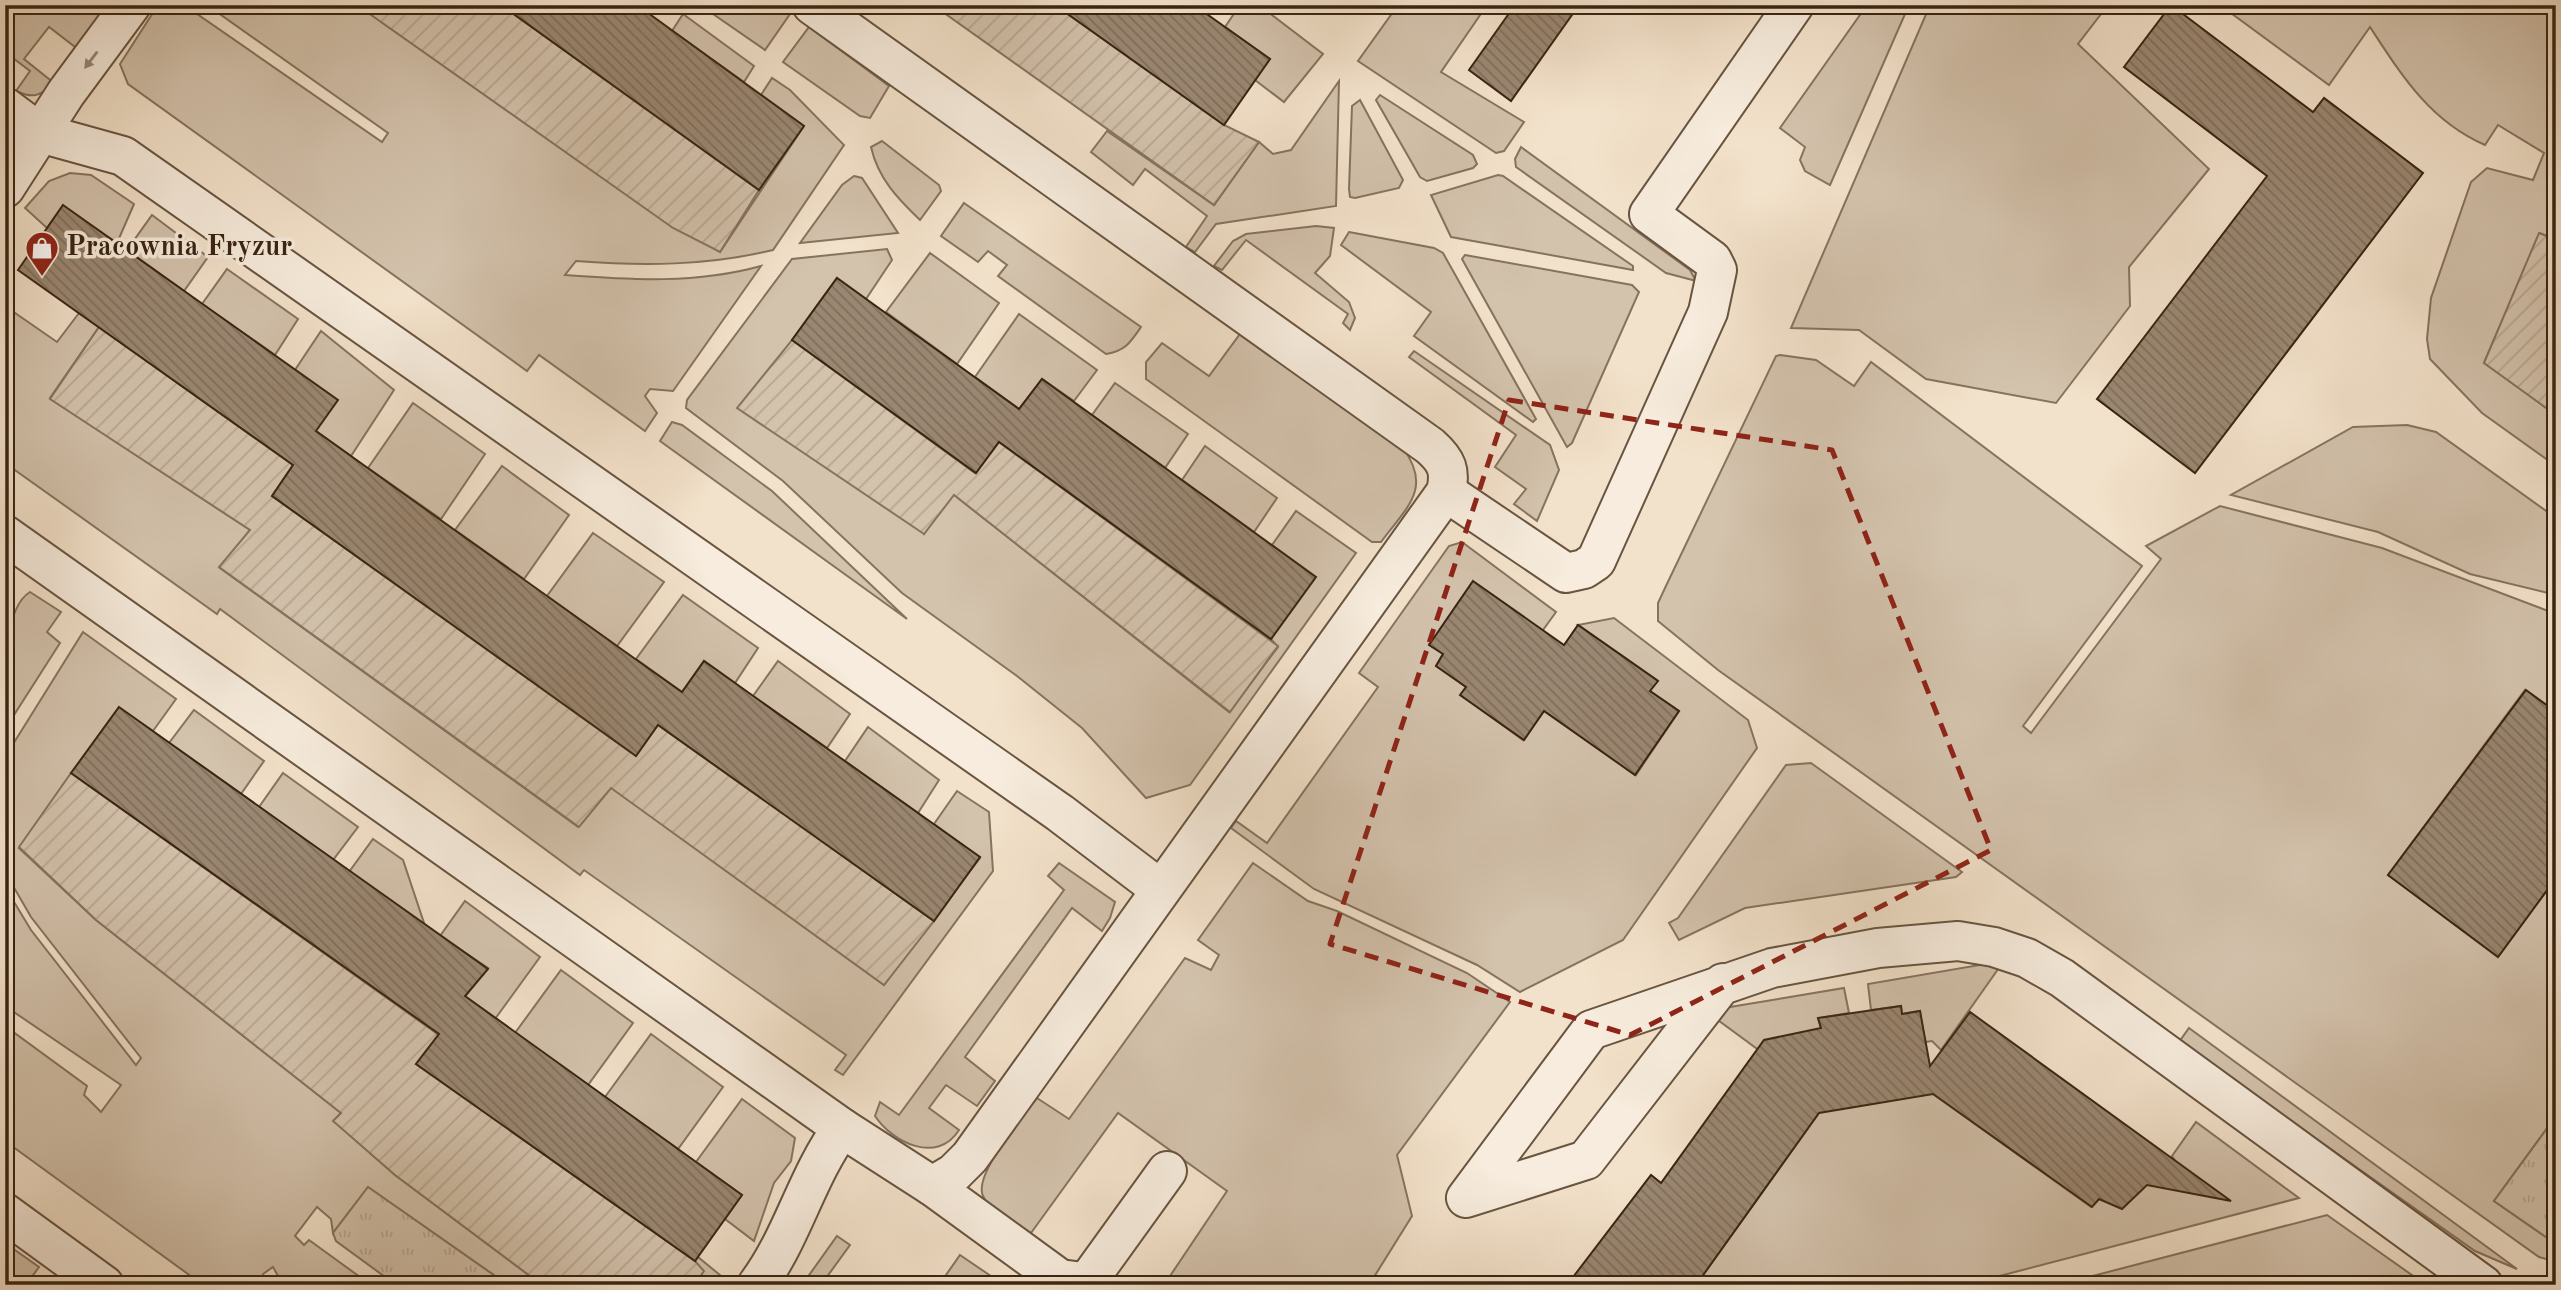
<svg xmlns="http://www.w3.org/2000/svg" width="2561" height="1290" font-family="'Old Standard TT',serif">
	<defs>
		<pattern id="park-tufts" width="24" height="20" patternUnits="userSpaceOnUse" patternTransform="scale(1.75)"><rect width="24" height="20" fill="#d3c2ac"/><path d="M3 7l-1-3M5 7V3M7 7l1-3M15 17l-1-3M17 17v-4M19 17l1-3" fill="none" stroke="#b6a793"/></pattern>
		<pattern id="garden-furrows" width="10" height="10" patternUnits="userSpaceOnUse" patternTransform="scale(1.75)"><rect width="10" height="10" fill="#d3c2ac"/><path d="M-1 1l2-2M0 10L10 0M9 11l2-2" fill="none" stroke="#b6a793"/></pattern>
		<pattern id="building-back-hatch" width="6" height="6" patternUnits="userSpaceOnUse" patternTransform="scale(1.75)"><rect width="6" height="6" fill="#9a8772"/><path d="M-1 5l2 2M0 0l6 6M5-1l2 2" fill="none" stroke="#7f6e5c"/></pattern>
	</defs>
	<rect width="100%" height="100%" fill="#f3e2cb"/>
	<filter id="stains"><feTurbulence type="fractalNoise" baseFrequency=".00286" numOctaves="4"/><feColorMatrix values="0 0 0 0 .2 0 0 0 0 .09 0 0 0 0 .02 0 0 0 .5 -.17"/></filter>
	<radialGradient id="worn" r=".72"><stop offset=".6" stop-color="#630" stop-opacity="0"/><stop offset="1" stop-color="#630" stop-opacity=".3"/></radialGradient>
	<!-- grass -->
	<g fill="#d3c2ac" stroke="#86735f" stroke-width="2">
		<path d="M5 5H103L107 8 79 50 49 27 24 59 54 83C41 96 33 99 16 91L30 71 5 52Z"/>
		<path d="M158 5H184L382 142 388 133 207 5H359L720 252 804 126 761 95 772 78 790 90 844 145 773 250C707 266 643 266 576 261L565 275C632 280 696 284 761 266L673 391 650 389 645 396 657 413 645 431 539 355 527 371 128 84 120 64Z"/>
		<polygon points="700,5 778,5 790,14 765,50"/>
		<polygon points="1240,5 1259,5 1323,54 1284,102 1255,80 1270,59 1225,27"/>
		<polygon points="1398,5 1487,5 1441,72 1524,122 1504,151 1496,153 1358,61"/>
		<polygon points="1867,5 1909,5 1830,185 1805,171 1800,160 1805,147 1780,128"/>
		<polygon points="1930,5 2108,5 2078,44 2209,169 2129,267 2130,306 2056,403 1926,379 1859,330 1791,328"/>
		<path d="M2220 5H2556V240L2540 233 2484 363 2556 415V466L2482 413 2430 359 2427 339 2431 298 2471 182 2487 168 2533 180 2544 153 2498 125 2485 145C2430 121 2402 76 2370 27L2329 85Z"/>
		<polygon points="683,14 754,66 744,82 672,31"/>
		<polygon points="809,27 889,86 870,118 860,116 783,62"/>
		<polygon points="1339,81 1336,206 1216,224 1195,252 1186,247 1207,216 1145,169 1133,185 1091,152 1107,131 1214,205 1259,142 1273,154 1291,150"/>
		<polygon points="1380,95 1473,155 1477,164 1473,168 1427,181 1420,177 1376,100"/>
		<polygon points="1360,100 1403,180 1399,188 1355,198 1350,197 1349,189 1352,106"/>
		<path d="M882 141 939 185 941 191 920 220C897 198 878 178 871 147Z"/>
		<polygon points="1521,147 1690,270 1696,281 1666,273 1516,167 1515,159"/>
		<polygon points="70,173 91,175 134,204 117,243 63,206 47,228 25,208 49,181"/>
		<polygon points="1498,175 1503,176 1633,266 1633,270 1451,237 1431,195"/>
		<polygon points="854,176 862,178 898,233 800,243 842,185"/>
		<path d="M964 203 1141 327C1130 343 1125 351 1106 354L998 276 1007 265 988 251 978 262 941 236Z"/>
		<polygon points="152,215 208,257 184,291 127,250"/>
		<polygon points="1316,226 1334,228 1330,256 1315,273 1349,302 1355,318 1350,330 1343,323 1348,314 1246,240 1222,270 1214,266 1233,241 1246,234"/>
		<polygon points="1349,232 1434,248 1443,253 1536,419 1533,422 1414,336 1431,312 1341,245"/>
		<polygon points="887,249 892,260 866,299 837,278 792,340 924,534 953,494 1229,712 1278,647 1271,639 1315,577 1272,545 1296,511 1356,553 1190,785 1146,798 1082,728 1017,676 902,593 783,481 686,408 687,400 792,259"/>
		<polygon points="930,253 999,303 957,364 886,312"/>
		<polygon points="1465,255 1632,285 1639,292 1572,443 1567,447 1462,259"/>
		<polygon points="227,269 298,319 275,355 202,304"/>
		<polygon points="5,306 57,342 79,313 99,327 50,398 250,530 220,568 578,827 611,787 884,985 980,858 934,824 957,791 989,812 993,871 843,1075 835,1070 846,1055 584,870 580,875 220,609 217,614 5,463"/>
		<polygon points="1019,314 1097,370 1074,401 1042,379 1019,409 975,377"/>
		<polygon points="321,331 394,390 351,456 316,431 295,370"/>
		<path d="M1240 334 1403 448C1433 489 1406 508 1381 542H1372L1146 379V362L1162 343 1209 376Z"/>
		<polygon points="1414,351 1550,445 1559,470 1537,521 1514,504 1526,489 1495,467 1516,435 1409,357"/>
		<polygon points="1780,355 1816,360 1854,386 1871,362 2142,566 2023,726 2031,733 2161,559 2146,546 2220,506 2382,548 2556,614 2556,712 2525,690 2388,875 2500,954 2556,878 2556,1082 2552,1086 2556,1090 2556,1116 2494,1201 2556,1244 2556,1262 2539,1257 1718,670 1658,621 1658,603 1665,588 1776,356"/>
		<polygon points="1115,383 1188,434 1165,468 1092,415"/>
		<polygon points="413,403 485,454 441,519 368,468"/>
		<polygon points="672,422 682,425 772,491 907,619 660,441"/>
		<polygon points="2407,425 2436,432 2556,518 2556,595 2470,574 2378,532 2231,495 2353,427"/>
		<polygon points="1205,446 1277,498 1254,532 1182,480"/>
		<polygon points="502,466 569,515 524,579 455,530"/>
		<polygon points="593,533 664,582 617,646 547,596"/>
		<polygon points="1462,542 1556,612 1543,630 1430,644 1443,654 1436,666 1466,687 1461,695 1523,740 1544,711 1636,775 1679,711 1650,691 1657,680 1578,625 1614,618 1748,720 1757,748 1623,940 1520,992 1477,965 1314,889 1231,828 1236,821 1267,843 1378,687 1359,673 1449,546"/>
		<path d="M30 592 61 612 47 632 60 643 5 729C5 694 0 610 30 592Z"/>
		<polygon points="683,595 758,648 735,683 704,661 682,692 636,659"/>
		<polygon points="83,632 176,699 153,731 119,708 19,848 96,920 341,1113 334,1121 395,1175 542,1285 508,1285 368,1187 333,1233 331,1219 317,1207 295,1236 304,1245 309,1240 371,1285 283,1285 273,1267 263,1274 268,1285 203,1285 5,1141 5,1026 87,1086 84,1095 101,1112 121,1085 5,1006 5,887 31,930 136,1065 141,1058 31,917 5,872 5,757"/>
		<polygon points="778,661 850,714 827,748 753,696"/>
		<polygon points="194,710 264,761 241,794 169,743"/>
		<polygon points="868,727 939,780 918,813 845,761"/>
		<polygon points="1811,763 1962,872 1956,877 1745,908 1679,940 1669,923 1678,918 1786,765"/>
		<polygon points="283,773 358,827 333,860 259,807"/>
		<polygon points="373,839 403,860 425,926 349,872"/>
		<path d="M1059 863 1115 902 1110 918 1102 931 1072 908 965 1057 995 1081 977 1106 946 1085 929 1108 959 1130C937 1165 892 1142 875 1116L880 1102 899 1115 1064 890 1048 876Z"/>
		<path d="M1253 863 1308 901 1337 911 1467 973 1510 1002 1397 1155 1412 1216 1369 1285H1164L1227 1191 1118 1113 1031 1233C1017 1224 990 1212 983 1196 973 1175 1023 1117 1037 1098L1069 1119 1185 958 1211 970 1219 955 1198 940Z"/>
		<polygon points="465,901 540,957 495,1019 464,998 488,968 440,936"/>
		<polygon points="1997,962 2001,965 1941,1050 1932,1041 1925,1042 1920,1011 1902,1014 1901,1006 1871,1010 1868,984"/>
		<polygon points="561,970 633,1023 588,1085 515,1033"/>
		<polygon points="1844,988 1849,1013 1818,1018 1821,1028 1794,1076 1711,1015 1718,1009"/>
		<polygon points="2189,1028 2517,1269 2475,1251 2179,1042"/>
		<polygon points="651,1034 723,1087 678,1149 605,1097"/>
		<polygon points="1922,1086 2091,1207 2100,1198 2179,1167 2172,1156 2196,1122 2299,1198 1965,1285 1696,1285 1826,1103"/>
		<polygon points="742,1099 795,1138 791,1161 774,1183 754,1241 725,1219 742,1195 696,1162"/>
		<polygon points="2327,1215 2426,1285 2058,1285"/>
		<polygon points="837,1236 850,1245 821,1285 802,1285"/>
		<polygon points="5,1243 39,1267 26,1285 5,1285"/>
		<polygon points="960,1255 1004,1285 939,1285"/>
		<polygon points="698,1257 726,1280 723,1285 694,1285 703,1272 695,1261"/>
	</g>
	<!-- park -->
	<g fill="url(#park-tufts)" stroke="#86735f" stroke-width="2">
		<polygon points="2556,1116 2556,1244 2494,1201"/>
		<polygon points="368,1187 508,1285 396,1285 336,1241 333,1233"/>
	</g>
	<!-- garden -->
	<g fill="url(#garden-furrows)" stroke="#86735f" stroke-width="2">
		<polygon points="357,5 501,5 759,190 720,252 673,228"/>
		<polygon points="933,5 1055,5 1224,125 1259,142 1214,205"/>
		<polygon points="2539,233 2556,240 2556,415 2484,363"/>
		<polygon points="99,327 293,465 272,496 636,755 658,725 934,921 884,985 611,788 579,827 219,567 250,530 50,399"/>
		<polygon points="792,340 975,473 999,442 1278,646 1230,712 954,495 924,534 737,408"/>
		<polygon points="71,773 436,1033 438,1035 416,1064 695,1261 704,1271 694,1285 542,1285 395,1175 333,1121 341,1113 96,920 19,847"/>
	</g>
	<!-- building -->
	<g fill="url(#building-back-hatch)" stroke="#392412" stroke-width="2">
		<polygon points="501,5 637,5 804,126 759,190"/>
		<polygon points="1055,5 1194,5 1270,59 1224,125"/>
		<polygon points="1515,5 1579,5 1511,101 1469,70"/>
		<polygon points="2171,5 2313,112 2324,98 2423,173 2195,473 2097,399 2267,176 2124,67"/>
		<polygon points="63,205 338,400 316,431 617,646 682,692 704,661 980,857 934,921 658,725 636,756 272,496 293,465 18,270"/>
		<polygon points="837,278 1019,409 1042,379 1316,577 1271,639 999,442 976,473 792,340"/>
		<polygon points="1473,581 1564,645 1578,625 1658,681 1650,691 1679,711 1635,775 1544,711 1524,740 1460,695 1466,687 1436,666 1443,654 1429,645"/>
		<polygon points="2526,690 2556,712 2556,878 2498,957 2388,875"/>
		<polygon points="119,707 488,969 465,996 742,1195 695,1261 416,1064 439,1034 71,773"/>
		<polygon points="1901,1006 1902,1014 1920,1011 1930,1066 1970,1012 2231,1201 2147,1185 2122,1209 2099,1199 2092,1207 1933,1094 1819,1113 1696,1285 1567,1285 1651,1175 1661,1183 1764,1040 1821,1028 1818,1018"/>
	</g>
	<g fill="none" stroke-linecap="round" stroke-linejoin="round">
		<defs>
			<g id="minor">
				<polyline points="5,107 40,133 123,156 1060,813 1160,889"/>
				<polyline points="5,188 66,93 131,5"/>
				<polyline points="1446,492 1566,573 1584,569 1596,561 1708,312 1717,270 1712,260 1649,214 1794,5"/>
				<path d="M5 535 842 1128 932 1186 954 1173 970 1157 1446 492C1451 471 1447 461 1430 446L812 5"/>
				<polyline points="1723,983 1586,1160 1466,1198 1591,1030 1772,968 1878,948 1958,941 1994,947 2027,958 2062,978 2483,1285"/>
				<polyline points="932,1186 1060,1279 1083,1282 1092,1275 1167,1171"/>
				<polyline points="5,1213 104,1285"/>
				<path d="M757 1285C793 1237 806 1177 842 1128"/>
			</g>
		</defs>
		<!-- minor casing -->
		<use href="#minor" stroke="#685440" stroke-width="42"/>
		<!-- minor -->
		<use href="#minor" stroke="#f7ecdd" stroke-width="38"/>
	</g>
	<!-- one-way arrows -->
	<defs><path id="oneway-solid" d="M-6-.8H1V-3.2L6.5 0L1 3.2V.8H-6Z" transform="scale(1.75)"/></defs>
	<use fill="#988878" href="#oneway-solid" transform="translate(91 60) rotate(127)"/>
	<!-- marked area -->
	<path fill="none" stroke="#8f2418" stroke-width="5" stroke-dasharray="14 9" stroke-linejoin="round" d="M1509 400 1832 450 1991 850 1630 1035 1330 944Z"/>
	<!-- icons -->
	<defs>
		<symbol id="shop-pin" viewBox="-11 -11 22 30"><path d="M0 17L-7.5 6A9.5 9.5 0 1 1 7.5 6Z" fill="#8f2418" stroke="#f7ecdd"/><path d="M-5-2.5h2.3a2.7 3.5 0 0 1 5.4 0H5L5.5 6h-11ZM-1.5-2.5h3a1.5 2.3 0 0 0-3 0Z" fill="#fff"/></symbol>
	</defs>
	<g fill-rule="evenodd">
		<use href="#shop-pin" x="23" y="229" width="38" height="52"/>
	</g>
	<g text-anchor="middle" dominant-baseline="central" stroke-width="7" stroke-linejoin="round" paint-order="stroke">
		<!-- poi labels -->
		<g font-size="28" font-weight="bold" fill="#392412" stroke="#f7ecdd" text-anchor="start">
			<text x="66" y="248">Pracownia Fryzur</text>
		</g>
	</g>
	<!-- margin -->
	<rect width="2561" height="1290" fill="none" stroke="#f3e2cb" stroke-width="28"/>
	<rect x="7" y="7" width="2547" height="1276" fill="none" stroke="#392412" stroke-width="3.5"/>
	<rect x="14" y="14" width="2533" height="1262" fill="none" stroke="#392412" stroke-width="2"/>
	<rect width="100%" height="100%" filter="url(#stains)"/>
	<rect width="100%" height="100%" fill="url(#worn)"/>
</svg>
